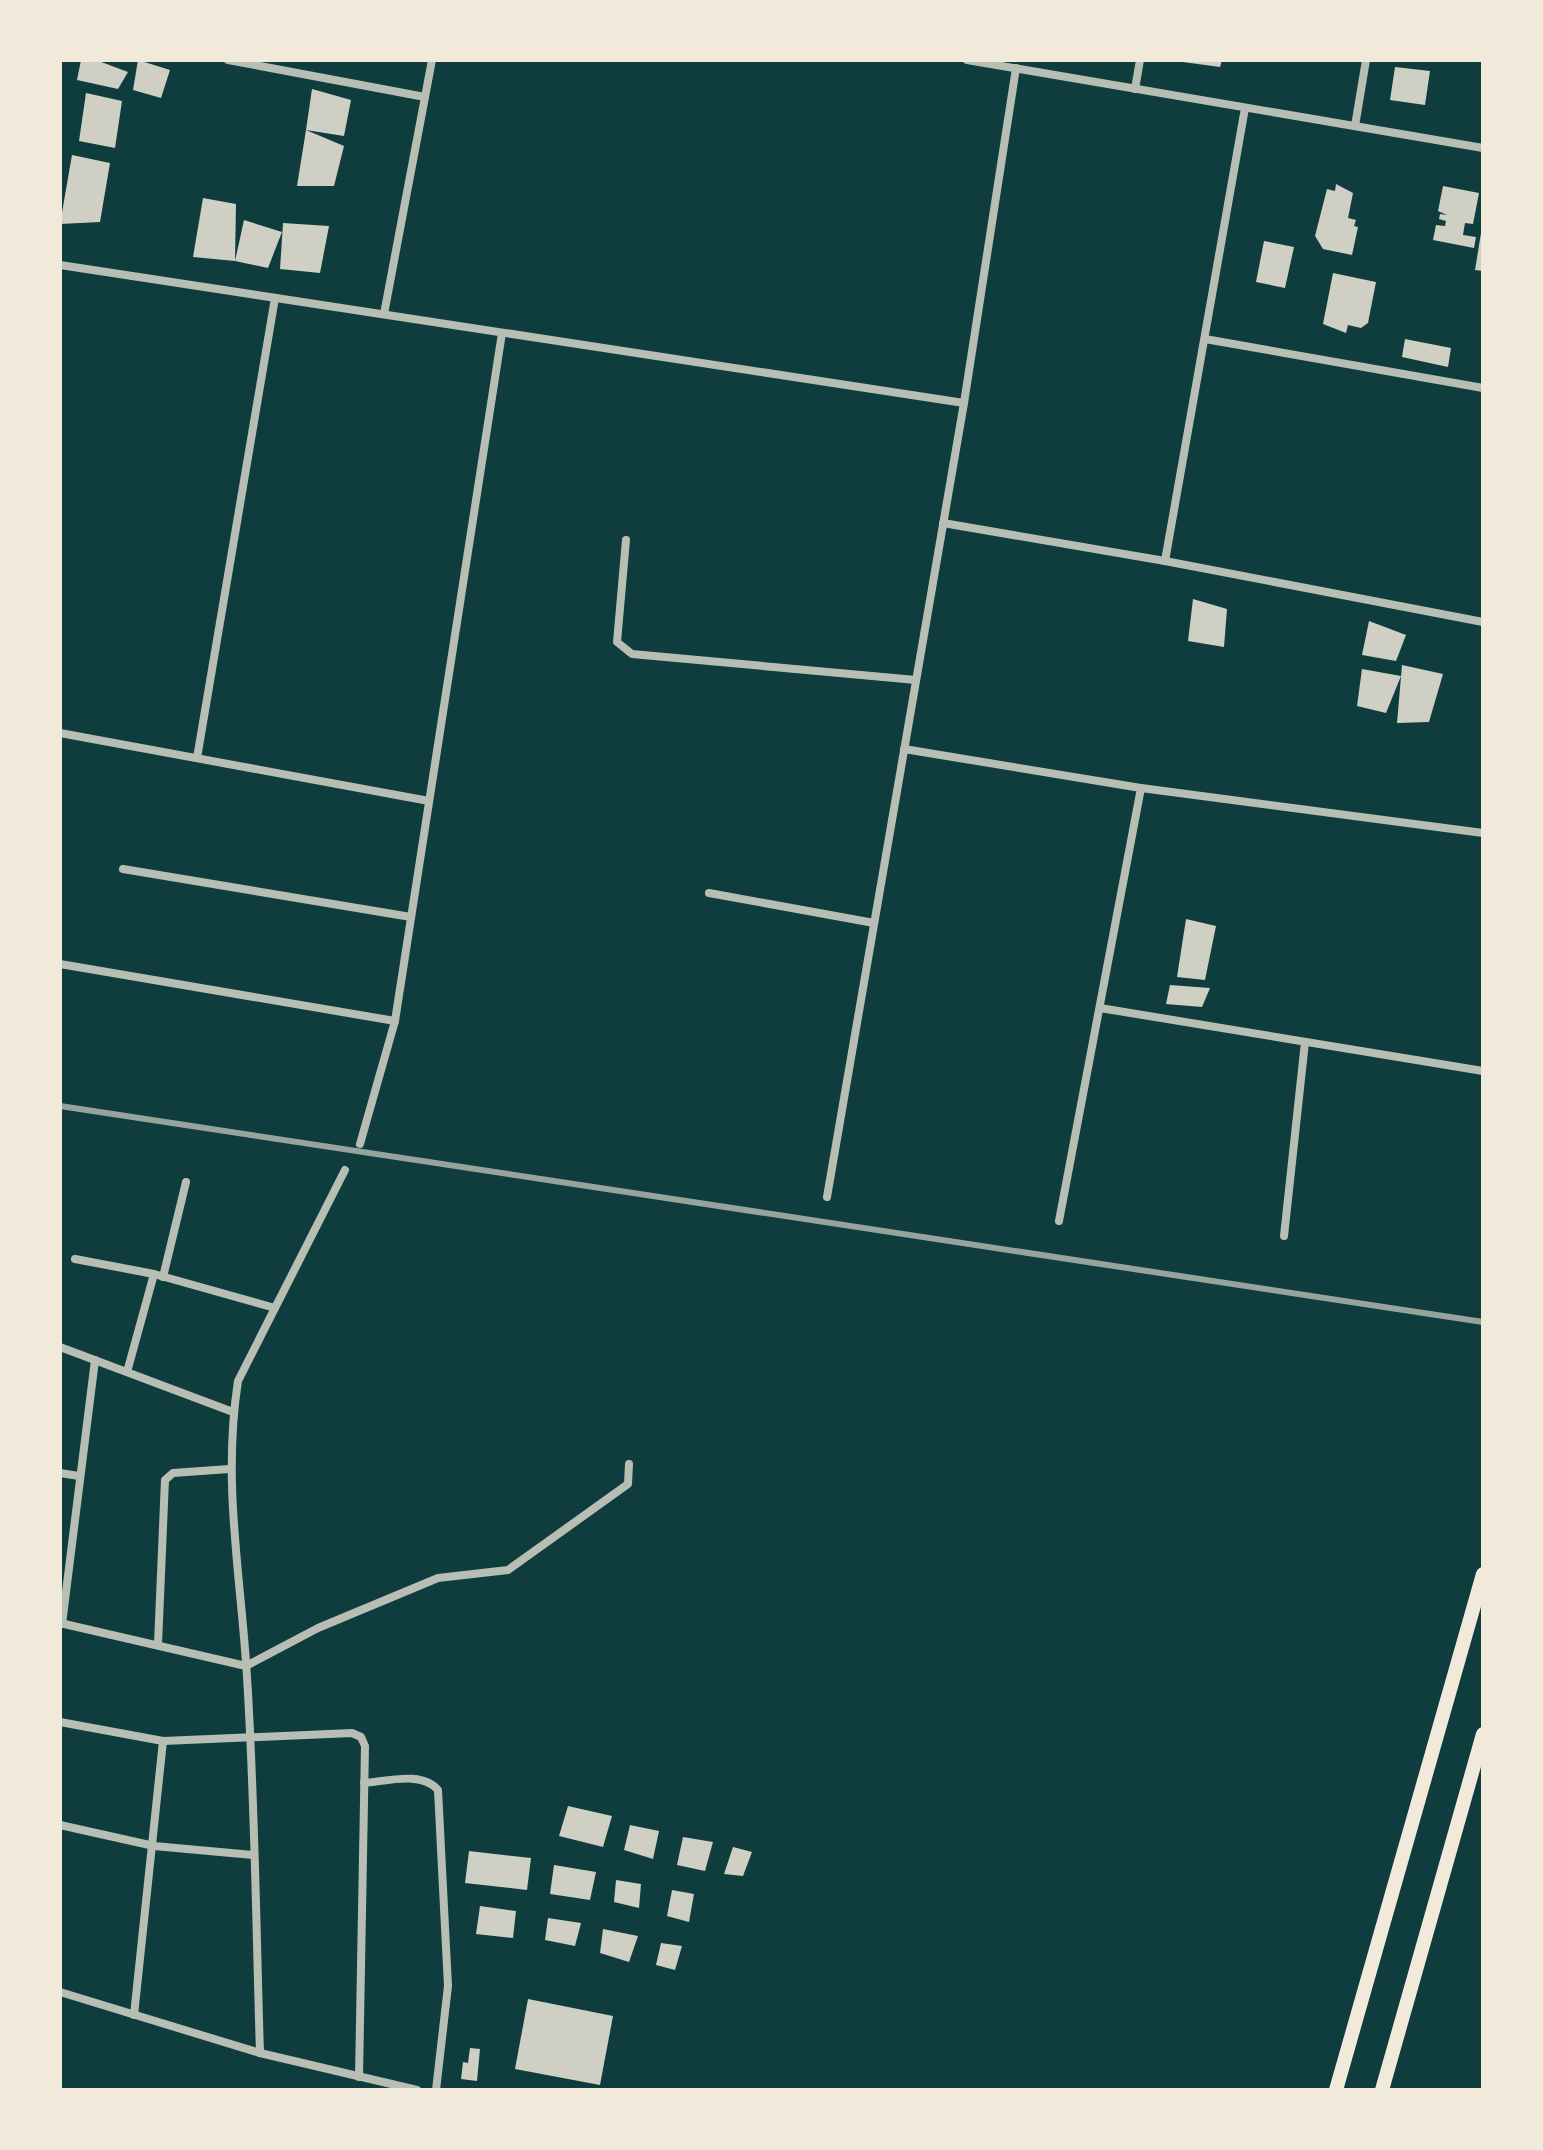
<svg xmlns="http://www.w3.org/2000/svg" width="1543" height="2150" font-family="'Open Sans',sans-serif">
	<rect width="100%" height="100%" fill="#0f3d3e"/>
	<!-- building -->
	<g fill="#cfcfc3">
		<polygon points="81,60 96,60 128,72 118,89 77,80"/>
		<polygon points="138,60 170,70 161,98 133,90"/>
		<polygon points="1168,60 1222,60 1220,67"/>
		<polygon points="1395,67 1430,71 1425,105 1390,100"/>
		<polygon points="312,89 351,100 344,136 306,130"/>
		<polygon points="86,93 122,101 115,148 79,141"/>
		<polygon points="306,130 344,146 334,186 297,186"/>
		<polygon points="72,155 110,163 100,222 60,224"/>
		<polygon points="1336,184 1353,193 1348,218 1356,220 1354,226 1358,227 1352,255 1323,249 1315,236 1327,189 1335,191"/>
		<polygon points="1443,186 1479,193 1473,224 1465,223 1463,235 1476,237 1474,248 1433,240 1436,225 1445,226 1446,221 1439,219 1440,214 1447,215 1438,211"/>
		<polygon points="203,198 236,204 235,261 193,257"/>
		<polygon points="244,220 282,232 268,268 235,261"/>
		<polygon points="283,223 329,226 320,273 280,269"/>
		<polygon points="1481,233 1483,233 1483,271 1475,270"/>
		<polygon points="1264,241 1294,247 1285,288 1256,282"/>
		<polygon points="1333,273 1376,282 1368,323 1361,328 1348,325 1346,333 1323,324"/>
		<polygon points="1405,339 1451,348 1448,367 1402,357"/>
		<polygon points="1193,599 1227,609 1224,647 1188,641"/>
		<polygon points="1369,621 1406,635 1396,661 1362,655"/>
		<polygon points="1402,665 1443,674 1429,722 1397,723"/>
		<polygon points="1362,669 1401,676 1386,713 1357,706"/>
		<polygon points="1186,919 1216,926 1205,980 1177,977"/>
		<polygon points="1170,985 1210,988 1202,1007 1166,1004"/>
		<polygon points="568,1806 612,1816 603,1847 559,1836"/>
		<polygon points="630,1825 659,1831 653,1859 624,1850"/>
		<polygon points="683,1837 713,1842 705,1871 677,1865"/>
		<polygon points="733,1847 752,1852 743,1876 724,1874"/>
		<polygon points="469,1851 531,1858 527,1890 465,1883"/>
		<polygon points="554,1865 596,1872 590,1900 550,1894"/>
		<polygon points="616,1880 641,1884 639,1908 614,1902"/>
		<polygon points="672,1890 694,1894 689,1922 667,1916"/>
		<polygon points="480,1906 516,1911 513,1938 476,1934"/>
		<polygon points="548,1918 581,1923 575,1946 545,1940"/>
		<polygon points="603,1929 638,1936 629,1962 600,1953"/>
		<polygon points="661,1943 682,1946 675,1970 656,1965"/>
		<polygon points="528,1999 613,2016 600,2085 515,2069"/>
		<polygon points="470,2048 480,2049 477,2081 461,2079 463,2062 468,2063"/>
	</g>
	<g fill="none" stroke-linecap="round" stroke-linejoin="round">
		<!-- minor -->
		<g stroke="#b8beb3" stroke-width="8">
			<polyline points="228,60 425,97"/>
			<polyline points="967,60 1483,148"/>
			<polyline points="1135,89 1140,60"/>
			<polyline points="1355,126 1366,60"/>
			<polyline points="60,265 964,403"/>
			<polyline points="384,314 432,60"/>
			<polyline points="1205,339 1483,388"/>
			<polyline points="943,523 1165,561 1483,622"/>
			<polyline points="626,540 617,642 632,654 916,680"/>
			<polyline points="1165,561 1245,108"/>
			<polyline points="60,733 429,801"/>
			<polyline points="904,749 1141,788 1483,833"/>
			<polyline points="197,758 275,298"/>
			<polyline points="123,869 411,917"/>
			<polyline points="709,893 874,923"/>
			<polyline points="60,964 395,1021"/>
			<polyline points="1100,1008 1483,1071"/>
			<polyline points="360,1144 395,1021 502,333"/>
			<polyline points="827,1197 964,403 1016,68"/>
			<polyline points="1059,1221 1141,788"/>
			<polyline points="1284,1236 1305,1042"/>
			<polyline points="75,1259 154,1274 275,1308"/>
			<polyline points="163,1277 186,1182"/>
			<polyline points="60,1347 233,1412"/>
			<polyline points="127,1372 154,1274"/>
			<polyline points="60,1473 79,1476"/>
			<polyline points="60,1623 246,1666 318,1628 438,1578 508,1570 628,1484 629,1464"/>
			<polyline points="62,1624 95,1360"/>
			<polyline points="158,1644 165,1480 173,1473 229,1469"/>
			<polyline points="60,1722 163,1741 352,1733 361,1737 365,1746 359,2077"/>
			<path d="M364 1783C388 1781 422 1771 438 1790L448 1986 436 2090"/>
			<polyline points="60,1825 154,1846 253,1855"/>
			<polyline points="60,1992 260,2053 417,2090"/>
			<polyline points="134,2015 163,1741"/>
			<path d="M260 2053C256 1928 255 1802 247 1677 241 1576 222 1483 238 1381L345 1170"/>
		</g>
		<!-- primary -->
		<g stroke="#f1e9da" stroke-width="14">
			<polyline points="1336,2090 1483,1574"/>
			<polyline points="1382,2090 1483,1734"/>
		</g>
		<!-- rail -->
		<polyline stroke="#97a49c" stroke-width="6" points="60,1106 1483,1322"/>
	</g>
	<!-- border -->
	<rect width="1543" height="2150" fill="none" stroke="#f1e9da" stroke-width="124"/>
</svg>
